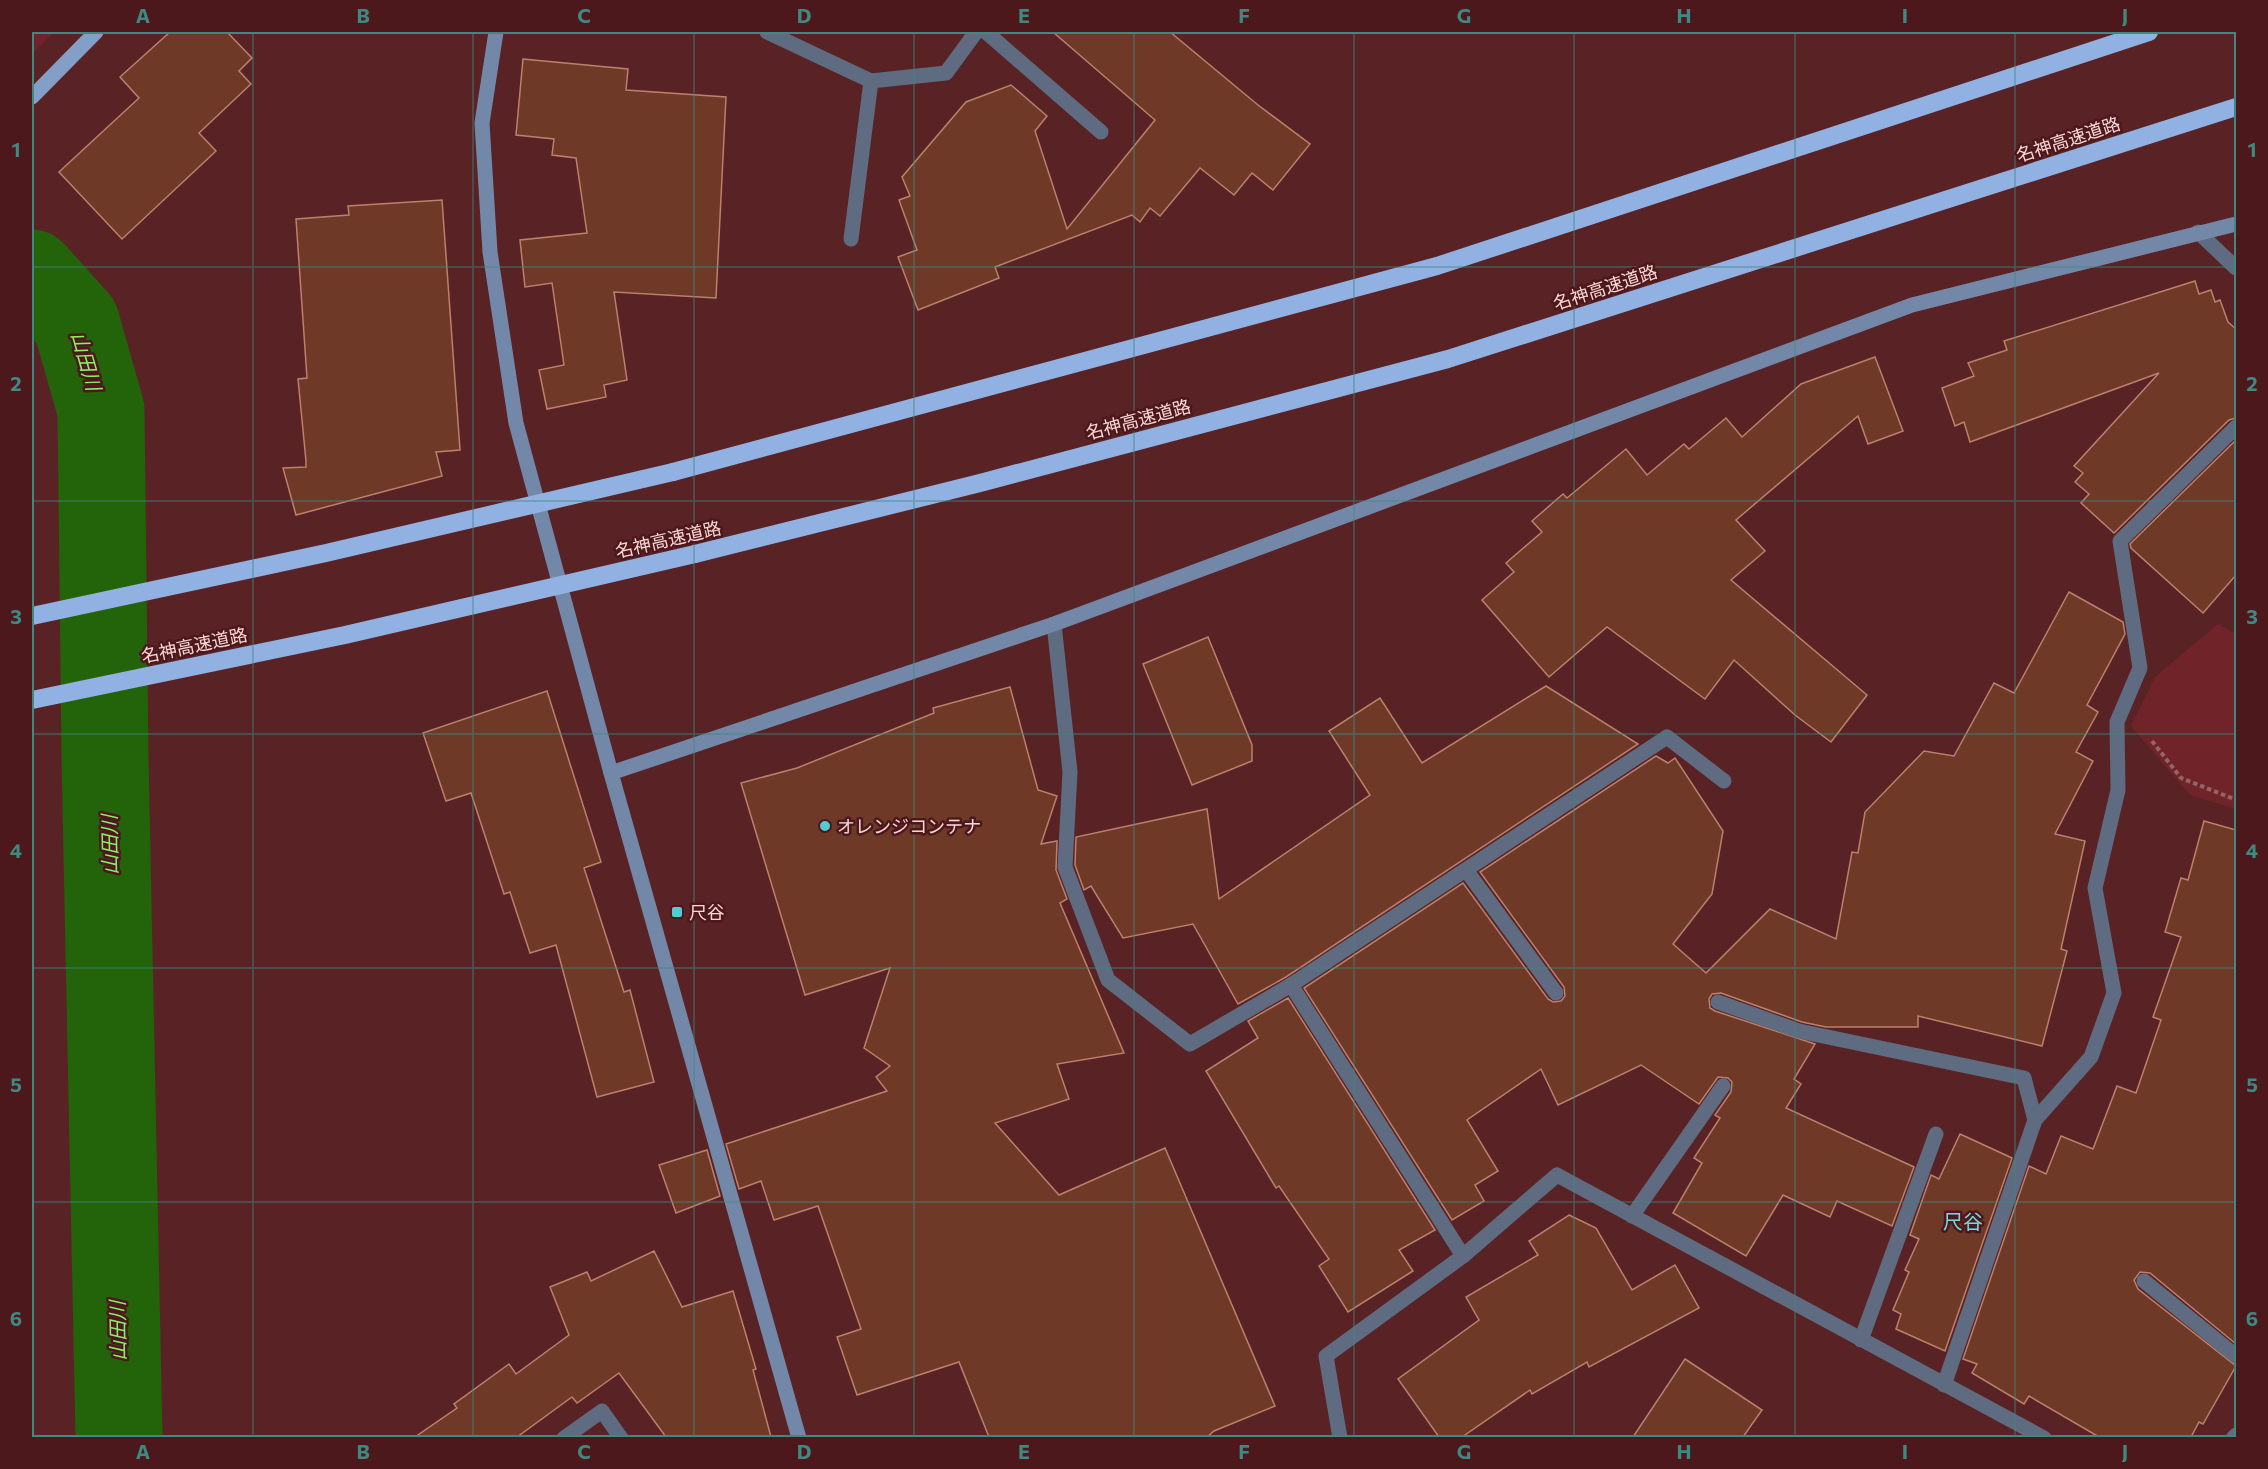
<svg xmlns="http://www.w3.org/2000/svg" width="2268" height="1469" font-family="Commissioner,'Noto Sans JP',sans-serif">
	<rect width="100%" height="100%" fill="#592225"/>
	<!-- green -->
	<g fill="#70242a">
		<polygon points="33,32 54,32 32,54 32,33"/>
		<polygon points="2218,624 2236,634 2236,809 2190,795 2131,726 2155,677"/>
	</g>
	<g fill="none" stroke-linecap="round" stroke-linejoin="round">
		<!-- river -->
		<polyline stroke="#23640a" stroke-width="87" points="32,273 76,322 101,410 105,757 119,1438"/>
	</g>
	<!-- building -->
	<g fill="#6e3927" stroke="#bc806c" stroke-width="1.5">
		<polygon points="170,32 227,32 252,58 239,71 251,84 199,133 216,151 122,239 59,172 139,98 120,77"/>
		<polygon points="1053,32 1170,32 1258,105 1310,144 1273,190 1252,173 1234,195 1200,168 1160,216 1150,208 1140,222 1132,215 995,267 999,278 918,310 898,257 917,250 899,200 910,196 902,177 966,102 1011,85 1047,116 1035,131 1067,229 1155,120"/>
		<polygon points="523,59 628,69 626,90 726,97 716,298 614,292 627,380 604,385 606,397 547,409 539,370 564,365 552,283 525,287 520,240 587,233 576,158 552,155 554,139 516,135"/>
		<polygon points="442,200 460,450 436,452 442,476 296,515 283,468 306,467 306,461 298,379 307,378 296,219 349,215 348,206"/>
		<polygon points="2195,281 2199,294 2211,290 2215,302 2220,300 2228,322 2236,329 2236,418 2229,420 2114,533 2081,503 2089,494 2075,482 2083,473 2074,466 2159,373 1970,442 1964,422 1955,426 1942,388 1974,376 1968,363 2007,350 2004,341"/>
		<polygon points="1875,357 1903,431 1868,444 1858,416 1736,520 1765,551 1731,580 1867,695 1831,742 1795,715 1734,660 1705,699 1607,627 1549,677 1482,600 1514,572 1506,563 1542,532 1532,521 1563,494 1567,498 1626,449 1647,475 1684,444 1689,449 1726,418 1742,437 1801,384"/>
		<polygon points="2236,440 2236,575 2203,613 2131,548 2130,544"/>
		<polygon points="2069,592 2123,622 2125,634 2087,705 2098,712 2076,752 2093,761 2055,834 2085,841 2061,949 2067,951 2042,1046 1918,1016 1918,1027 1826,1027 1802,1022 1721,993 1712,994 1709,999 1710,1008 1715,1011 1815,1044 1794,1079 1801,1084 1786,1108 1914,1167 1892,1226 1837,1201 1830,1217 1783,1195 1746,1256 1673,1213 1702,1163 1694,1158 1720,1118 1715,1115 1731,1092 1732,1082 1728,1078 1718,1077 1699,1104 1641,1065 1558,1105 1541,1069 1467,1120 1498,1171 1475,1185 1484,1201 1452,1220 1304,988 1463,883 1548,999 1553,1002 1561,1001 1565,996 1564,987 1480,872 1656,756 1668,763 1675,758 1723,831 1712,894 1673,944 1706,973 1770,909 1836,939 1852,852 1858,853 1865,812 1924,751 1954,756 1994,683 2014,693"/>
		<polygon points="1208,637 1252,745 1252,761 1192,785 1143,664"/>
		<polygon points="1546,686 1638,744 1286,977 1238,1004 1193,924 1123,938 1091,886 1084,890 1075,865 1076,837 1207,809 1219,899 1370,795 1329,731 1380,698 1422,763"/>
		<polygon points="1010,687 1038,790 1057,796 1041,844 1057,841 1056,870 1067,899 1060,903 1124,1053 1057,1064 1069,1099 995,1123 1059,1195 1165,1148 1275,1406 1214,1431 1207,1437 989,1437 959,1362 857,1395 837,1337 861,1329 818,1206 774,1220 761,1181 739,1189 726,1144 887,1091 876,1077 890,1066 864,1048 890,968 805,995 741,783 797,768 934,713 933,708"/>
		<polygon points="547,691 601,862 584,868 624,992 630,990 654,1082 597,1097 556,945 530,953 510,892 504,894 471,793 446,801 423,733"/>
		<polygon points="2204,821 2236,830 2236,1344 2150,1273 2140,1272 2134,1280 2138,1289 2236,1366 2203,1424 2199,1422 2191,1437 2099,1437 2029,1396 2024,1404 1972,1373 1977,1364 1963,1359 2029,1166 2046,1174 2061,1136 2093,1149 2117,1086 2136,1093 2161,1020 2153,1017 2181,937 2165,932 2181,878 2188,880"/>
		<polygon points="1288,998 1435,1230 1399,1250 1413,1271 1348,1312 1319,1266 1329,1259 1279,1186 1276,1188 1206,1071 1258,1038 1248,1021"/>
		<polygon points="1960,1134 2012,1158 1945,1351 1896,1329 1901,1314 1893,1310 1909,1272 1905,1270 1919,1239 1910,1235 1931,1175 1939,1179"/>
		<polygon points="707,1150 720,1196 676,1213 659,1165"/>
		<polygon points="1569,1215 1596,1228 1632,1290 1675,1265 1699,1308 1589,1367 1587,1362 1532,1394 1530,1390 1462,1437 1439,1437 1398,1379 1479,1320 1466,1297 1538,1255 1529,1241"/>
		<polygon points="654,1251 682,1307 733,1291 756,1369 753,1370 771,1437 666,1437 619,1373 577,1403 572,1397 517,1437 415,1437 457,1408 454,1404 509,1364 516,1374 569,1335 550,1287 587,1272 591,1281"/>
		<polygon points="1685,1359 1762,1410 1743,1437 1633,1437"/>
	</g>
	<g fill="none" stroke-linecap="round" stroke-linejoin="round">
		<!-- path -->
		<polyline stroke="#946466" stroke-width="4" stroke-dasharray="4.5 3" stroke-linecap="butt" points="2152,741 2181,778 2234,799"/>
		<!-- lane -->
		<g stroke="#5e6b80" stroke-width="15">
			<polyline points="1861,1340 1936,1134"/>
			<polyline points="564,1438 602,1411 621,1438"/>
		</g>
		<!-- street -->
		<g stroke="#5e6b80" stroke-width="15">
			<polyline points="767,32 871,81 946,73 976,32"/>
			<polyline points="986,32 1101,132"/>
			<polyline points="2198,232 2236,268"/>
			<polyline points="851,239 871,81"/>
			<polyline points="1054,624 1070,772 1065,867 1108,980 1190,1044 1291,985 1463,1256 1326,1356 1340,1438"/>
			<polyline points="1466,870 1556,993"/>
			<polyline points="1291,985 1667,737 1724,781"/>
			<polyline points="1718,1002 1799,1031 2024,1078 2035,1120"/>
			<polyline points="1632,1216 1723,1086"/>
			<polyline points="1463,1256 1557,1175 2044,1438"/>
			<polyline points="2144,1281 2236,1356"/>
			<polyline points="1944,1385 2035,1120 2091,1057 2114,993 2095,888 2118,790 2117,722 2140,668 2120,541 2236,427"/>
			<polyline points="2233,1438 2236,1435"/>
		</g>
		<!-- secondary -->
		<g stroke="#7388a8" stroke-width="15">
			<polyline points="496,32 482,123 490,252 516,423 611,773 799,1438"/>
			<polyline points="611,773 1054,624 1912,305 2236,224"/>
		</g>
		<!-- primary -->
		<polyline stroke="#839ec7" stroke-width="15" points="32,97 96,32"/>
		<!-- highway -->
		<g stroke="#91b1e3" stroke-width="18">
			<polyline points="673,472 1437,266 2149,32"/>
			<polyline points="695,554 980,483 1448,359 2236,107"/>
		</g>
		<!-- highway-bridge -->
		<g stroke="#91b1e3" stroke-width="18">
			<polyline points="32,616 326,553 673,472"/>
			<polyline points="32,700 345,635 695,554"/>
		</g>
	</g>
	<!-- grid -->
	<path fill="none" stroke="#3e8982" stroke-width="1.5" stroke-opacity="0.55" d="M253 32V1438M473 32V1438M694 32V1438M914 32V1438M1134 32V1438M1354 32V1438M1574 32V1438M1795 32V1438M2015 32V1438M32 267H2236M32 501H2236M32 734H2236M32 968H2236M32 1202H2236"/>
	<!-- markers -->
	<g fill="#51ccd2" stroke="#4d181c" stroke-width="2">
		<circle cx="825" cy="826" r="6"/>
		<rect x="671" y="906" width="12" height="12" rx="3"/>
	</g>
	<g text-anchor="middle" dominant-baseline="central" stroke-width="5" stroke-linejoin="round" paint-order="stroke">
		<!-- street labels -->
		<g font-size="18" fill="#f9d5d4" stroke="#4d181c">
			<text transform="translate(2068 139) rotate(-18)">名神高速道路</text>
			<text transform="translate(1605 287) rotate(-18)">名神高速道路</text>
			<text transform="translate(1138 419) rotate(-15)">名神高速道路</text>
			<text transform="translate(668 539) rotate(-13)">名神高速道路</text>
			<text transform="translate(194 645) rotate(-12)">名神高速道路</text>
		</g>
		<!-- poi labels -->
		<g font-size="18" fill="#f9d5d4" stroke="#4d181c" text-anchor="start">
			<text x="837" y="826">オレンジコンテナ</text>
			<text x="689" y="912">尺谷</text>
		</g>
		<!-- water labels -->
		<g font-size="20" font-style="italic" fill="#87f06a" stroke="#4d181c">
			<text transform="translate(87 361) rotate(74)">山田川</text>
			<text transform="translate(109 845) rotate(-91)">山田川</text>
			<text transform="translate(117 1331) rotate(-91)">山田川</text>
		</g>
		<!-- neighbourhood labels -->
		<g font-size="20" fill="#70dce1" stroke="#4d181c">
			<text x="1963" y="1221">尺谷</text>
		</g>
	</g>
	<!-- border -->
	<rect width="2268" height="1469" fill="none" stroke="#4d181c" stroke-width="66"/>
	<rect x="33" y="33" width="2202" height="1403" fill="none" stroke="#3e8982" stroke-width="2"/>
	<g font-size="20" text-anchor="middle" font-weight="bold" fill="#3e8982">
		<text x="143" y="23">A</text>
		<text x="363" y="23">B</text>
		<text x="584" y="23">C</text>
		<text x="804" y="23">D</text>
		<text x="1024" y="23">E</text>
		<text x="1244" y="23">F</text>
		<text x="1464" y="23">G</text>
		<text x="1684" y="23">H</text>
		<text x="1905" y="23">I</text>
		<text x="2125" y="23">J</text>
		<text x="16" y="157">1</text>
		<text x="2252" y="157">1</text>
		<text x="16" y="391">2</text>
		<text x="2252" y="391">2</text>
		<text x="16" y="624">3</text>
		<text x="2252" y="624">3</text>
		<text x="16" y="858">4</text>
		<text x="2252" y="858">4</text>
		<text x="16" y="1092">5</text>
		<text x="2252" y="1092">5</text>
		<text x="16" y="1326">6</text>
		<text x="2252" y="1326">6</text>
		<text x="143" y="1459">A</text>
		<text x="363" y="1459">B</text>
		<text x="584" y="1459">C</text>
		<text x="804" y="1459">D</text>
		<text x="1024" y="1459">E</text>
		<text x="1244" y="1459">F</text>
		<text x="1464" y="1459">G</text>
		<text x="1684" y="1459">H</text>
		<text x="1905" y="1459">I</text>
		<text x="2125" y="1459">J</text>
	</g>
</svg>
